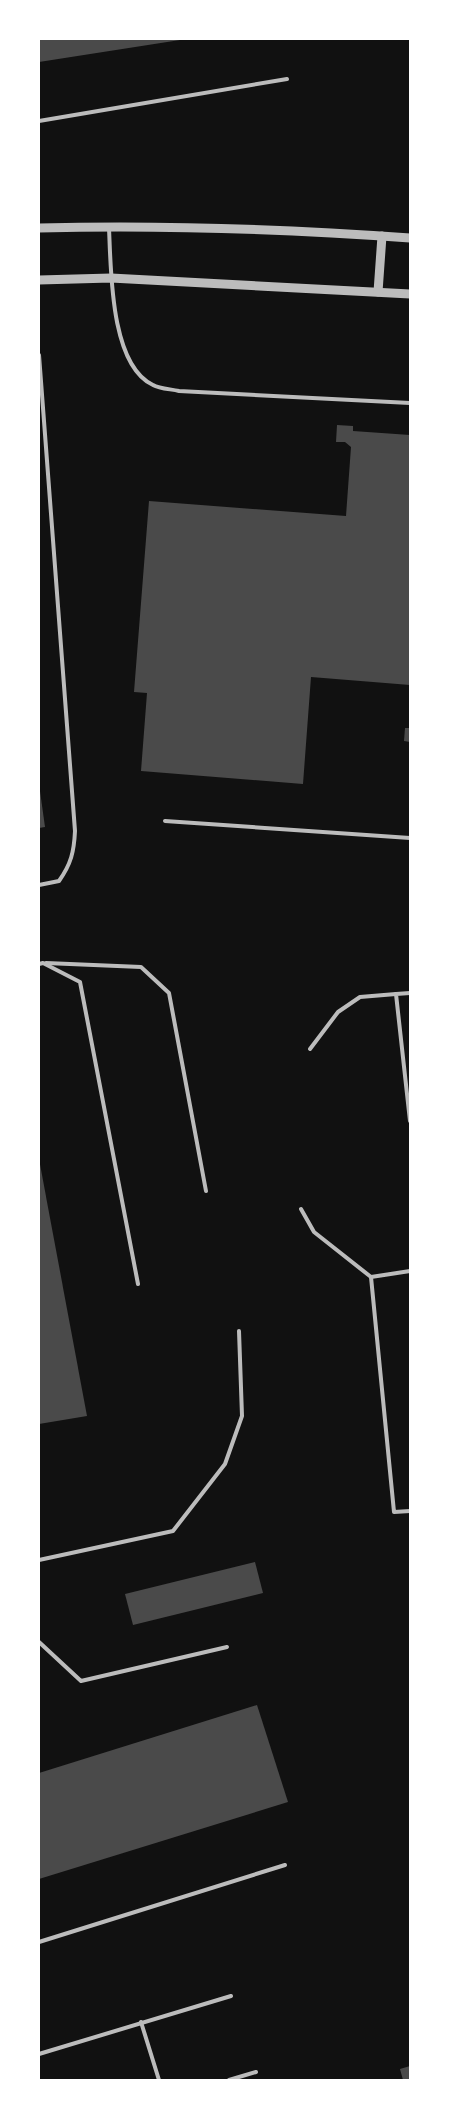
<svg xmlns="http://www.w3.org/2000/svg" width="449" height="2119" font-family="'Times New Roman',serif">
	<rect width="100%" height="100%" fill="#111"/>
	<!-- building -->
	<g fill="#4a4a4a">
		<polygon points="39,39 180,39 180,40 39,62"/>
		<polygon points="337,425 353,426 353,431 410,435 410,685 311,677 303,784 141,771 147,693 134,692 149,501 346,516 351,447 345,442 336,442"/>
		<polygon points="405,728 410,728 410,742 404,741"/>
		<polygon points="39,784 45,827 39,828"/>
		<polygon points="39,1159 87,1416 39,1424"/>
		<polygon points="255,1562 263,1593 133,1625 125,1594"/>
		<polygon points="257,1705 288,1802 39,1879 39,1773"/>
		<polygon points="410,2066 410,2080 403,2080 400,2069"/>
	</g>
	<g fill="none" stroke-linecap="round" stroke-linejoin="round">
		<!-- service -->
		<g stroke="#bcbcbc" stroke-width="4">
			<polyline points="39,121 287,79"/>
			<path d="M109 228C111 269 110 365 153 385 160 389 171 389 179 391L410 403"/>
			<path d="M39 355 75 831C74 852 71 864 59 881L39 885"/>
			<polyline points="165,821 410,838"/>
			<polyline points="46,963 141,967 169,993 206,1191"/>
			<polyline points="39,964 43,963 80,982 138,1284"/>
			<polyline points="410,993 396,994 410,1121"/>
			<polyline points="310,1049 338,1012 360,997 396,994"/>
			<polyline points="301,1209 314,1232 371,1277"/>
			<polyline points="410,1271 371,1277 394,1512 410,1511"/>
			<polyline points="39,1560 173,1531 225,1464 242,1416 239,1331"/>
			<polyline points="39,1642 81,1681 227,1647"/>
			<polyline points="39,1942 285,1865"/>
			<polyline points="141,2022 159,2080"/>
			<polyline points="39,2054 231,1996"/>
			<polyline points="229,2080 256,2072"/>
		</g>
		<!-- tertiary -->
		<g stroke="#bcbcbc" stroke-width="9">
			<path d="M39 228C163 225 286 229 410 238"/>
			<polyline points="39,280 111,278 410,294"/>
			<polyline points="378,292 382,236"/>
		</g>
	</g>
	<!-- border -->
	<rect width="449" height="2119" fill="none" stroke="#ffffff" stroke-width="80"/>
</svg>
